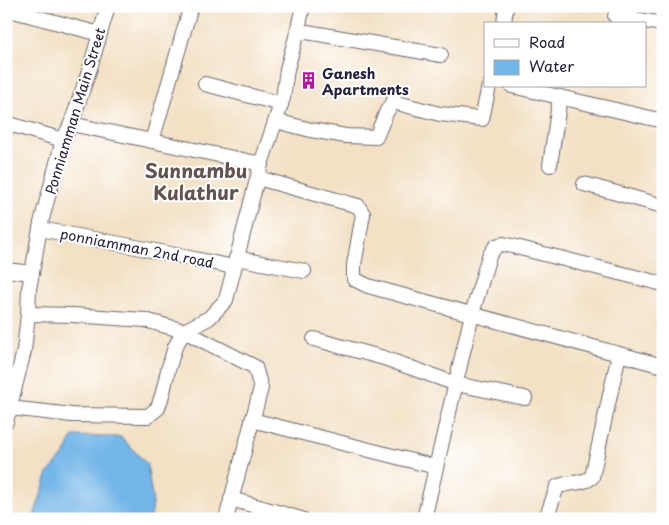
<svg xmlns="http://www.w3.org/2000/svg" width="669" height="525" font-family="'Playpen Sans',sans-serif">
	<rect width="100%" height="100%" fill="#fff"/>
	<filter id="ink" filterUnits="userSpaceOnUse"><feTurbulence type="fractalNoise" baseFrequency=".02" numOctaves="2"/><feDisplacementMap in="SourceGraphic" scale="10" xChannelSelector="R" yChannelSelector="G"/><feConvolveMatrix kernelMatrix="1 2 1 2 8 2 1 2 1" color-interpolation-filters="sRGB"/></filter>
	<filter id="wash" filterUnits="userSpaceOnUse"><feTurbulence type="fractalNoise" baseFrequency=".0096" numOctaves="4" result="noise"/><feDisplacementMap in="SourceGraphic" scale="20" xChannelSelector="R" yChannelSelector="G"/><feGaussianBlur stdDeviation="1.12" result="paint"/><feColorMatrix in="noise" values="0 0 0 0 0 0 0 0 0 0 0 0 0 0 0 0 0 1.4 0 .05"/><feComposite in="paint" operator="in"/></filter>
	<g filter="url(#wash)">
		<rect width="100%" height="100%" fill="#f3e1c5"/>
		<!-- water -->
		<polygon fill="#73b6e8" stroke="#4a6c92" points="73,436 121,437 147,464 153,503 151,519 33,519 48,473 65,454"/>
	</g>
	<g filter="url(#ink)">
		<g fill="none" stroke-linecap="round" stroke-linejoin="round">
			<defs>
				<g id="minor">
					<polyline points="6,9 100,34"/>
					<polyline points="615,16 663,24"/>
					<polyline points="504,24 506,6"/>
					<polyline points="297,33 303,6"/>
					<polyline points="205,84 281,104"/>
					<polyline points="512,86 663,121"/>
					<polyline points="276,121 311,130 346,136 376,137 387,111 393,102 440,114 482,119 489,86"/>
					<polyline points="6,123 63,140"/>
					<polyline points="71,124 261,164"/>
					<polyline points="152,141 191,6"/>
					<polyline points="550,165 560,97"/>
					<polyline points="258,178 358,206 363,214 354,265 354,279 368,286 663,366"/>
					<polyline points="584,184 663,206"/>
					<polyline points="40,229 126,245 234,267"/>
					<polyline points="236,258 304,271"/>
					<polyline points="6,270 32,273"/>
					<polyline points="28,314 73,315 145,320 184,331 255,367 261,388 226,519"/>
					<polyline points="314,339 384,358 456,384 525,398"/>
					<polyline points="10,408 72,415 148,416 158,408 163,392 168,370 175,347 184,331 209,318 226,300 261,164 283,98 287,69 297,33 307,32 441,55"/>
					<polyline points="252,420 436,467"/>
					<polyline points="6,422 24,351 28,314 29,289 41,223 63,140 71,124 90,68 108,6"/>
					<polyline points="231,499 301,519"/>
					<polyline points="424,519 472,314 489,256 496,246 503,244 512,246 663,284"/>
					<path d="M546 519 557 487C568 481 583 485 592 477L619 354"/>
				</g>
			</defs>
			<!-- minor casing -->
			<use href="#minor" stroke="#6b656b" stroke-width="16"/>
			<!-- minor -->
			<use href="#minor" stroke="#fff" stroke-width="14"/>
		</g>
	</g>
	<!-- icons -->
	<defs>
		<symbol id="building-bare" viewBox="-9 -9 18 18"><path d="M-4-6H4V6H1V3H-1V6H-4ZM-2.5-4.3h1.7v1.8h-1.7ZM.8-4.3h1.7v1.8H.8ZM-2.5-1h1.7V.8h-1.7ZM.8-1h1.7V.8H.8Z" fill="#b5179e" stroke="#fff" stroke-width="2.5" paint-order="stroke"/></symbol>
	</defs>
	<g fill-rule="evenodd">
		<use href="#building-bare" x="296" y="68" width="25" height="25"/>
	</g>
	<g text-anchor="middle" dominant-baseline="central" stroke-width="4" stroke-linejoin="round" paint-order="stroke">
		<!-- poi labels -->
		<g font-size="14" font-weight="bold" fill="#22223b" stroke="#fff" text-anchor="start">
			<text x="322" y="73">Ganesh<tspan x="322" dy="16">Apartments</tspan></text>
		</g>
		<!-- street labels -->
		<g font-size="14" fill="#22223b" stroke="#fff">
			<text transform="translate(75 111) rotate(-73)">Ponniamman Main Street</text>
			<text transform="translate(137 248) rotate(11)">ponniamman 2nd road</text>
		</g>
		<!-- district labels -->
		<g font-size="19" font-weight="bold" fill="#63534f" stroke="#fff">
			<text x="196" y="170">Sunnambu<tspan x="196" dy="22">Kulathur</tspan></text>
		</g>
	</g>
	<!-- margin -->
	<rect width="669" height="525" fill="none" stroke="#fff" stroke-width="25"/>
	<!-- legend -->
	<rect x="484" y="22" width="162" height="65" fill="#ffffff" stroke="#a7a7b1"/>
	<rect x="494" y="39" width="25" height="8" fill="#ffffff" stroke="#a7a7b1"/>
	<text x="529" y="48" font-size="15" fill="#22223b">Road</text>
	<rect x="494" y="60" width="25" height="15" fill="#73b6e8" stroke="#a7a7b1"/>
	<text x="529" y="72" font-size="15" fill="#22223b">Water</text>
</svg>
